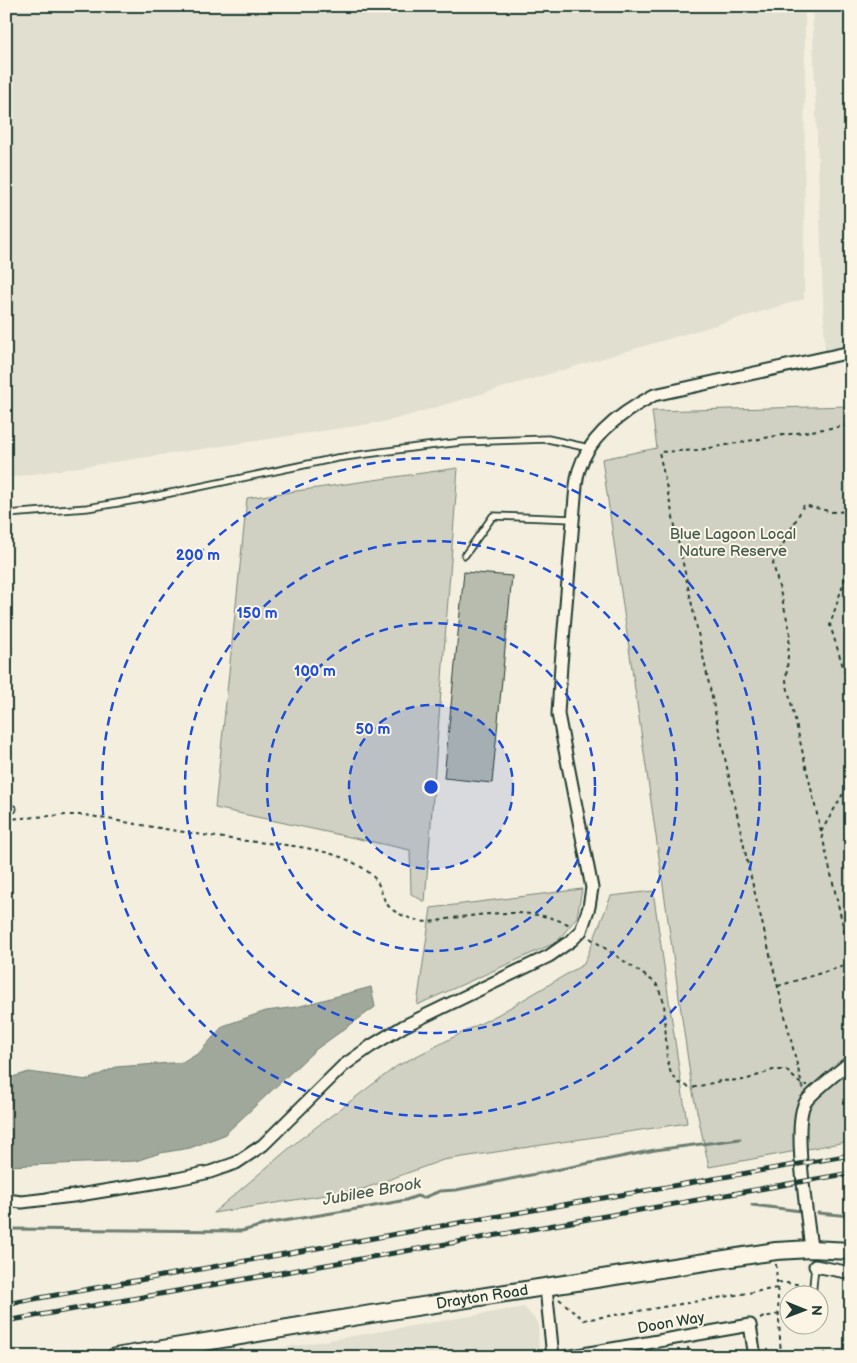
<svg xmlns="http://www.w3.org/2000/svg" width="857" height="1363" font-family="'Balsamiq Sans',sans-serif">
	<rect width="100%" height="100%" fill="#f3eede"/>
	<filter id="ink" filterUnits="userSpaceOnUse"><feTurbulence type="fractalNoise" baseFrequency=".02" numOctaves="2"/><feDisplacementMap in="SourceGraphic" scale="10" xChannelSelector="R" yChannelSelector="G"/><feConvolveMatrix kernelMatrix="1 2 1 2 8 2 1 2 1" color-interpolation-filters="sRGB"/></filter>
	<g filter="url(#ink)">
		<!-- built -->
		<g fill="#e1dfd0">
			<polygon points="6,6 805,6 804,299 389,421 6,478"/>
			<polygon points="812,6 851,6 851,346 825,350"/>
			<polygon points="524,1307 538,1323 539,1357 230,1357"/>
		</g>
		<!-- green -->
		<g fill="#d0d1c2" stroke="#78877b">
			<polygon points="851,406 851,1141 709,1167 692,1088 602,459 657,448 652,411"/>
			<polygon points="458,468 425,902 411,894 410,850 215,808 247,498"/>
			<polygon points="582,889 577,917 557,942 417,1005 431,908"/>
			<polygon points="653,891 687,1123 443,1160 363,1189 213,1213 299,1140 397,1066 499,1014 584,964 611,896"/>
		</g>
		<!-- water -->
		<polygon fill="#a0a89b" stroke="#6c7d72" points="371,987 375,1007 315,1050 224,1135 190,1148 160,1153 136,1161 6,1166 6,1079 29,1072 87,1080 116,1067 184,1062 199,1053 223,1026 266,1011 297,1007"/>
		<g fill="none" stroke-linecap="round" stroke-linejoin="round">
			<!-- stream -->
			<g stroke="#6c7d72" stroke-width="3">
				<polyline points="752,1205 801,1211"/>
				<polyline points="818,1213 851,1216"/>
				<polyline points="6,1229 242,1231 271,1223 369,1207 406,1200 417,1196 423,1198 440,1191 456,1190 655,1150 740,1139"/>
			</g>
		</g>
		<!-- building -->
		<polygon fill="#b8bcae" stroke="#1f3d34" points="464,572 512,576 492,783 444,778"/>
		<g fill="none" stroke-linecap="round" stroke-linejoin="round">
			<defs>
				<g id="lane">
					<polyline points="6,514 87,508 142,499 337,458 418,447 462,442 548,439 589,448"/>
					<polyline points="465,555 493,516 573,519"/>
					<polyline points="6,809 13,809"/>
					<polyline points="812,1296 815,1266"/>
				</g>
				<g id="street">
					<path d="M6 1200 22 1202 73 1196 177 1179 210 1172 236 1163 263 1145 343 1066 371 1046 404 1026 549 956 572 940 581 931 589 907 592 888 558 714 561 665 575 497C576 488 576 479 579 470 589 436 624 411 654 395L851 352"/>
					<path d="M811 1249C808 1219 792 1125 805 1103 810 1094 841 1070 851 1061"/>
					<polyline points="815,1266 851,1273"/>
					<polyline points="546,1288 553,1357"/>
					<polyline points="566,1357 750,1325 755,1357"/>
				</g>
				<g id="secondary">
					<path id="s1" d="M115 1357 371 1314 776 1251 811 1249 851 1251"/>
				</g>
			</defs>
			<!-- lane casing -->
			<use href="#lane" stroke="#1f3d34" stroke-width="9"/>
			<!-- street casing -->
			<use href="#street" stroke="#1f3d34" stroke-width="15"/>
			<!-- secondary casing -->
			<use href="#secondary" stroke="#1f3d34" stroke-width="20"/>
			<!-- path -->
			<g stroke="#1f3d34" stroke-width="2" stroke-dasharray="4 4" stroke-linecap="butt">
				<polyline points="851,511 832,512 804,505 773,563 790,631 786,681 851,960"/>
				<polyline points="851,574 846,575 830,625 851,692"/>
				<path d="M6 819 66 815H85C135 824 186 833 238 840 272 844 305 845 338 856 351 861 367 868 376 880 381 887 382 897 387 904 393 913 406 917 416 920 429 924 440 920 453 918 494 913 534 907 572 926"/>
				<polyline points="821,832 851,780"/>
				<polyline points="590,938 656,983 664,1002 667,1059 671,1074 679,1083 692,1088 720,1081 745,1080 773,1070 786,1070 802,1085 807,1085"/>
				<polyline points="778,986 851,964"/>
				<polyline points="803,1089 748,865 659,452 699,450 770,437 851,425"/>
				<polyline points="776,1264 781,1357"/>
				<polyline points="778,1282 805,1285"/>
				<polyline points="559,1299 584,1320 778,1288"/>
				<polyline points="760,1319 764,1317 780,1314"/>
				<polyline points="688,1347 689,1357"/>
				<polyline points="808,1357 825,1353 826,1357"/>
			</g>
			<!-- lane -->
			<use href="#lane" stroke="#fcf5e5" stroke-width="5.5"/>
			<!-- street -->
			<use href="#street" stroke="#fcf5e5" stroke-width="11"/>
			<!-- secondary -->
			<use href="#secondary" stroke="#fcf5e5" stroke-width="16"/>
			<defs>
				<g id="rail">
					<polyline points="6,1304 424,1229 851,1155"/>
					<polyline points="6,1321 851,1173"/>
				</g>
			</defs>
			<!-- rail casing -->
			<use href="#rail" stroke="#1f3d34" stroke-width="5"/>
			<!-- rail -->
			<use href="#rail" stroke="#fcf5e5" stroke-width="3" stroke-dasharray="9" stroke-linecap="butt"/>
		</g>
	</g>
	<!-- distance rings -->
	<circle cx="431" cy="787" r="82" fill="#1d4ed8" fill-opacity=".12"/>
	<g fill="none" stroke="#1d4ed8" stroke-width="2.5" stroke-dasharray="9 6">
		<circle cx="431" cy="787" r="82"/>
		<circle cx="431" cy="787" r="164"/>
		<circle cx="431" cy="787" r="246"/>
		<circle cx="431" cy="787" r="329"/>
	</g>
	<g text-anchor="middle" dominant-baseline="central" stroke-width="4" stroke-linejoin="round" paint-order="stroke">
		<!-- park labels -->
		<g font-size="15" fill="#425b50" stroke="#fcf5e5">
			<text x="733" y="534">Blue Lagoon Local<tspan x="733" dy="17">Nature Reserve</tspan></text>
		</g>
		<!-- street labels -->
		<g font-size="15" fill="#1f3d34" stroke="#fcf5e5">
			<text stroke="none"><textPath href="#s1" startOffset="372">Drayton Road</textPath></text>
			<text transform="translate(671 1323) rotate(-10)">Doon Way</text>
		</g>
		<!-- water labels -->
		<g font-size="16" font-style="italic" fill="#465d53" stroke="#fcf5e5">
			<text transform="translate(372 1192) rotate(-10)">Jubilee Brook</text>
		</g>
	</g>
	<circle cx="431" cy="787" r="8" fill="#1d4ed8" stroke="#fcf5e5" stroke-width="2.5"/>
	<g font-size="15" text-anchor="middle" font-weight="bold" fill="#1d4ed8" stroke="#fcf5e5" stroke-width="4" stroke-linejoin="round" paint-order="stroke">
		<text x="198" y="560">200 m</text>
		<text x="257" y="618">150 m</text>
		<text x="315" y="676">100 m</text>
		<text x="373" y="734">50 m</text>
	</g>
	<!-- margin -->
	<rect width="857" height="1363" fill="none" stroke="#fcf5e5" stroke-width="25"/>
	<rect x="12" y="12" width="832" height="1338" fill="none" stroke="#1f3d34" stroke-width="2" filter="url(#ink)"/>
	<!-- north arrow -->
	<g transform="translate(804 1310) rotate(91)"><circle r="24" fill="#fcf5e5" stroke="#a4ab9e"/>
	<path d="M0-4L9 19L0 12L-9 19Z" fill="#1f3d34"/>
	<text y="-8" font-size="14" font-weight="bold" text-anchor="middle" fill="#1f3d34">N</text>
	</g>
</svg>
